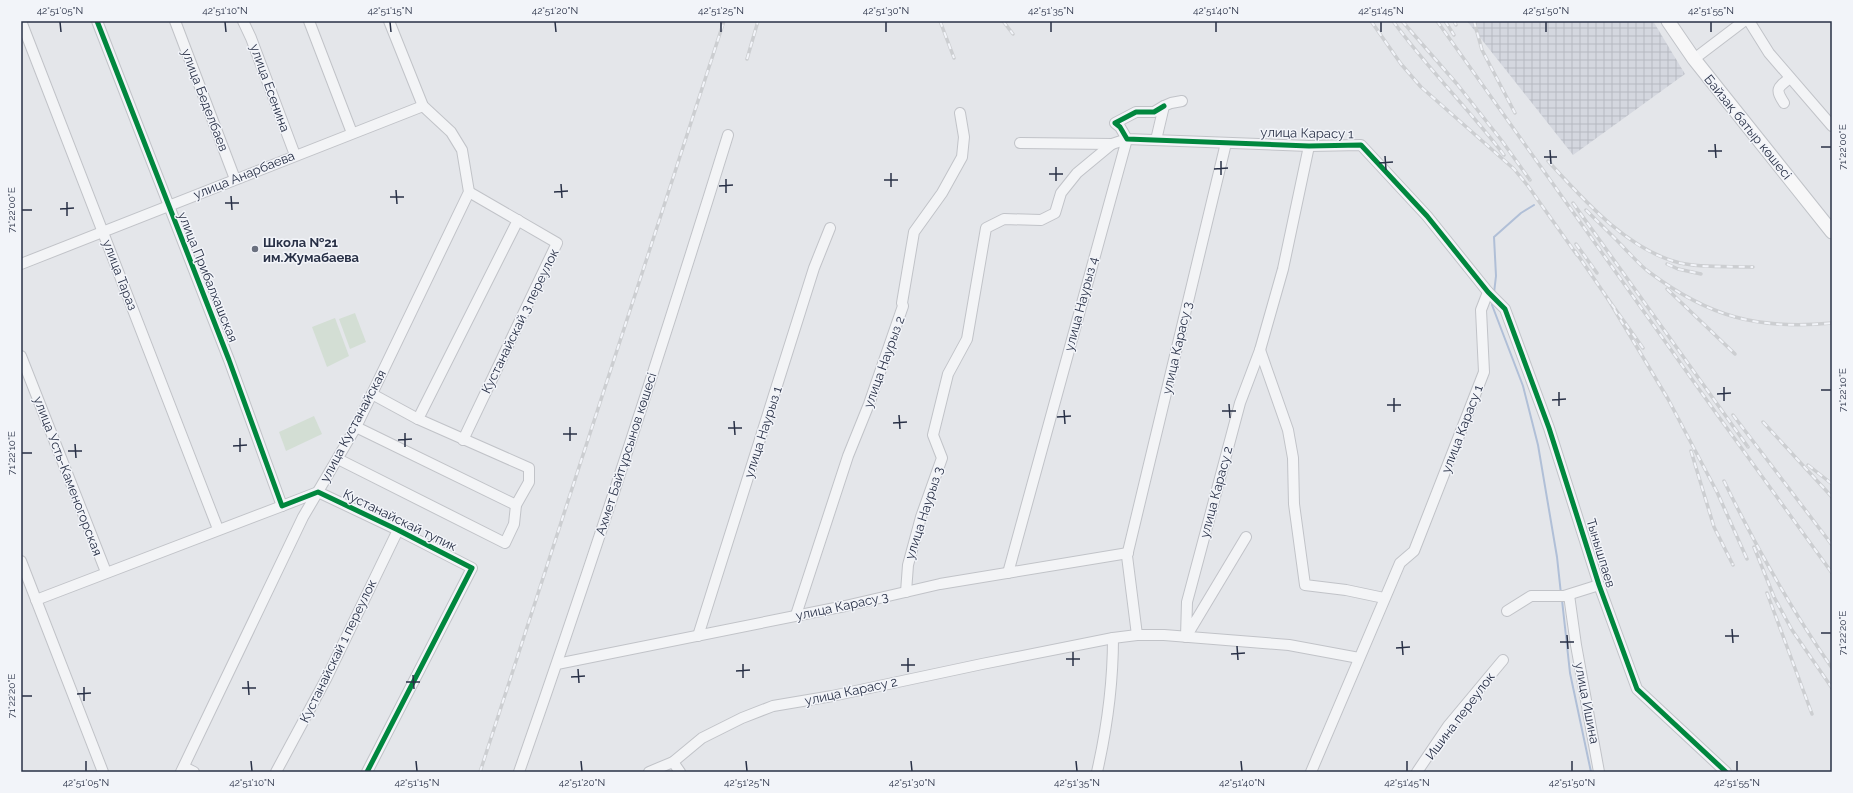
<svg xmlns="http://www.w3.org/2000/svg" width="1853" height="793" font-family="Raleway,sans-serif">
	<defs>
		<pattern id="industrial-grid" width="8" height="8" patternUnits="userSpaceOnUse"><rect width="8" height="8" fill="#d4d7df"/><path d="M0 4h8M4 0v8" fill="none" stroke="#b6b9c1"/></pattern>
	</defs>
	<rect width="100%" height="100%" fill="#e4e6ea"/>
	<!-- industrial -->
	<polygon fill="url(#industrial-grid)" points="1467,21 1653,21 1685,74 1573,155"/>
	<!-- park -->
	<g fill="#d3ded4">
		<polygon points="355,313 366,342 350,349 339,319"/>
		<polygon points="335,318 349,356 327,367 312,327"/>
		<polygon points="314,416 322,434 286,451 279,432"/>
	</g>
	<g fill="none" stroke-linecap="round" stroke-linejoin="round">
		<!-- stream -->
		<g stroke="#b0bfd7" stroke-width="2">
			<polyline points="1494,293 1496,276 1494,237 1521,213 1534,205"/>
			<polyline points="1493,301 1492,305 1523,386 1538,445 1557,557 1561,594"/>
			<polyline points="1562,600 1570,673 1591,772"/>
		</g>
		<defs>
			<g id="minor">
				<polyline points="21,21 218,529"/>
				<polyline points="97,21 229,360 282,506 318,492 398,530 472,568 367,772"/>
				<polyline points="175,21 235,179"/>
				<polyline points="243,21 251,38 295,155"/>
				<polyline points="309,21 352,133"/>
				<polyline points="1749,21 1769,53 1832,126"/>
				<polyline points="1694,59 1744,21"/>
				<path d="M1784 103C1775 89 1777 88 1790 78"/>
				<polyline points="1164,106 1154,112 1136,112 1115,123 1120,127 1127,139 1309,146 1361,145 1427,216 1488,292 1505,309 1549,428 1599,585 1637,689 1726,772"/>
				<polyline points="1156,140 1164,106 1171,103 1182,101"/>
				<polyline points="21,264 423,106"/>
				<polyline points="1260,350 1288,430 1293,458 1294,504 1305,585 1346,590 1384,598"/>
				<polyline points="21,356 106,572"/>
				<polyline points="418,419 518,220"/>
				<polyline points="356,427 516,505"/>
				<polyline points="463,440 557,243 469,192"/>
				<polyline points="338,459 505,543 514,524 516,505 529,482 529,468 418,419 372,394"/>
				<polyline points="1246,537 1186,637 1187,602 1240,403 1260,350 1283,269 1309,146"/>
				<polyline points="21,561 103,772"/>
				<polyline points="1008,573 1127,139 1112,144 1020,143"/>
				<polyline points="906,592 908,565 921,517 942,458 933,435 948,374 967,339 986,228 1004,219 1041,220 1055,213 1061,193 1077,173 1112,144"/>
				<polyline points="1569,595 1576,645 1599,772"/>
				<polyline points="36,600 282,506"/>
				<polyline points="1507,611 1531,596 1564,596 1599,585"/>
				<polyline points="796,615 848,456 869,404 903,306 902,303 914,232 942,193 962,157 964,137 960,113"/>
				<polyline points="1137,635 1127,556 1226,143"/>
				<polyline points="698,636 814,268 830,228"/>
				<polyline points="557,664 845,606 940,584 1128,553"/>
				<polyline points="673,762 680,772"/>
				<polyline points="184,767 194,772"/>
				<polyline points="181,772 303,517 356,427 469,192 462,150 451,132 423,106 389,21"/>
				<polyline points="276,772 326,679 398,530"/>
				<path d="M519 772C593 561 662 348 728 135"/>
				<polyline points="649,772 673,762 702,738 742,718 773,706 832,696 982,664 1113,638 1137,635 1164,635 1289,645 1359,658"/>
				<path d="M1097 772C1107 728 1113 683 1113 638"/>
				<polyline points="1311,772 1400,563 1414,551 1484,372 1481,310 1488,292"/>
				<polyline points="1417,772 1448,726 1503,660"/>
			</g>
			<polyline id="major" points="1668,21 1694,59 1832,232"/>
		</defs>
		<!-- minor casing -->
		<use href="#minor" stroke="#c1c3c8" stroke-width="12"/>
		<!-- major casing -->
		<use href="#major" stroke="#c0c3c8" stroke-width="15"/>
		<!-- minor -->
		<use href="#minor" stroke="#f3f4f6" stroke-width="10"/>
		<!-- major -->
		<use href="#major" stroke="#f7f7f8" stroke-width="13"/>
		<defs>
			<g id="rail">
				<polyline points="940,21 954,58"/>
				<polyline points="1003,21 1013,34"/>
				<polyline points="1371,21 1401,64 1421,87 1514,169 1528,186 1577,255"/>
				<path d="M1393 21C1427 68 1469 109 1504 155"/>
				<polyline points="1402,21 1457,84 1502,141 1530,180"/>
				<polyline points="1437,21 1716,413 1832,573"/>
				<polyline points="1445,21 1454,35"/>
				<polyline points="1454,21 1456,25"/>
				<polyline points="1474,21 1482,50 1515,113"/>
				<polyline points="747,59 758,21"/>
				<path d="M1548 161C1583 199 1627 250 1680 263 1703 268 1729 266 1753 267"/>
				<polyline points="1573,203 1748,447"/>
				<path d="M1586 210C1600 224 1614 237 1627 251 1634 258 1641 266 1649 272 1709 317 1758 330 1832 323"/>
				<polyline points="1576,244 1597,273"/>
				<polyline points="1575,251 1608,299"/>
				<polyline points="1667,264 1678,269 1701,274"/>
				<polyline points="1667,289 1735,354"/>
				<polyline points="1643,348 1608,299 1668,399 1717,492 1747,559"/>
				<polyline points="1733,415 1832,545"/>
				<polyline points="1763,422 1832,497"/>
				<polyline points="1691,451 1714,527 1733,565"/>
				<polyline points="1808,465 1832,484"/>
				<path d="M1724 481C1755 545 1791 609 1832 668"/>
				<polyline points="1754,547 1774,597 1792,630 1832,688"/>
				<polyline points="1767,593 1812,714"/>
				<polyline points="480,772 724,21"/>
			</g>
		</defs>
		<!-- rail casing -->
		<use href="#rail" stroke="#ccced1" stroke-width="3.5"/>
		<!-- rail -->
		<use href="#rail" stroke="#f2f4f9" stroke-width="2" stroke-dasharray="6" stroke-linecap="butt"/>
		<defs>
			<g id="cycleway">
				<polyline points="97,21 229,360 282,506 318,492 398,530 472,568 367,772"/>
				<polyline points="1164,106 1154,112 1136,112 1115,123 1120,127 1127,139 1309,146 1361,145 1427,216 1488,292 1505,309 1549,428 1599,585 1637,689 1726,772"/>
			</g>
		</defs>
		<!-- cycleway casing -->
		<use href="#cycleway" stroke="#f2f4f9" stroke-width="8"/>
		<!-- cycleway -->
		<use href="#cycleway" stroke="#00873e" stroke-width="5"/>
	</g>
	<!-- ticks -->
	<path fill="none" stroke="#283046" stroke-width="1.5" d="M60 22 61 32M225 22 226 32M390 22 391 32M555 22 556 32M721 22V32M886 22V32M1051 22V32M1216 22V32M1381 22V32M1546 22V32M1711 22V32M1715 144 1716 158M1821 147H1831M1550 150 1551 164M1708 151H1722M1385 156 1386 170M1544 157H1557M1221 161V175M1379 163 1393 162M1056 167V181M1214 169 1228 168M891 173V187M1049 174H1063M726 179V193M884 180H898M561 184 562 198M719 186 733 185M396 190 397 204M554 192 568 191M231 196 232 210M390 197H404M67 202V216M225 203H239M60 209 74 208M22 210H32M1724 387V401M1821 390H1831M1559 392V406M1717 394 1731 393M1394 398V412M1552 400 1566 399M1229 404 1230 418M1387 405H1401M1064 410 1065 424M1222 411H1236M899 415 900 429M1057 417 1071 416M734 421 735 435M893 423 907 422M570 427V441M728 428H742M405 433V447M563 434H577M240 438V452M398 440 412 439M75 444 76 458M233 446 247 445M68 451H82M22 453H32M1732 629 1733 643M1821 633H1831M1567 635 1568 649M1725 636H1739M1402 641 1403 655M1560 642H1574M1237 646 1238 660M1396 648 1410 647M1073 652V666M1231 654 1245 653M908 658V672M1066 659H1080M743 664V678M901 665H915M578 669 579 683M736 671 750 670M413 675 414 689M571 677 585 676M248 681 249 695M406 682H420M84 687V701M242 688H256M77 694 91 693M22 696H32M86 761V771M251 761 252 771M416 761 417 771M581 761 582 771M746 761 747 771M911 761 912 771M1076 761 1077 771M1241 761 1242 771M1407 761V771M1572 761V771M1737 761V771"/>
	<!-- markers -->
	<circle fill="#6a707f" stroke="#f2f4f9" stroke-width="1.5" cx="255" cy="249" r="4"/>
	<g text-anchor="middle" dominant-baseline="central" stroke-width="3" stroke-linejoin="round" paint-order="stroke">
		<!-- street labels -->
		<g font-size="13" fill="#283046" stroke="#f2f4f9">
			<text transform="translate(270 88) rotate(70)">улица Есенина</text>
			<text transform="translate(205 100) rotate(69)">улица Беделбаев</text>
			<text transform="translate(1748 127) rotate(51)">Байзақ батыр көшесі</text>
			<text transform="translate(1307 133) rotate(1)">улица Карасу 1</text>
			<text transform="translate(244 175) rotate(-22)">улица Анарбаева</text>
			<text transform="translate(120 275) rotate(69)">улица Тараз</text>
			<text transform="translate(208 277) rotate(68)">улица Прибалхашская</text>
			<text transform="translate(1081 304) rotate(-75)">улица Наурыз 4</text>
			<text transform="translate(520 321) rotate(-64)">Кустанайскай 3 переулок</text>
			<text transform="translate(1177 348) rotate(-77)">улица Карасу 3</text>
			<text transform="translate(884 362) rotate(-70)">улица Наурыз 2</text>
			<text transform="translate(353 426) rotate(-62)">улица Кустанайская</text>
			<text transform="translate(1462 429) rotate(-69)">улица Карасу 1</text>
			<text transform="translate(763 432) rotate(-72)">улица Наурыз 1</text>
			<text transform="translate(626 454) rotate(-72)">Ахмет Байтұрсынов көшесі</text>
			<text transform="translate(68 476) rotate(69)">улица Усть-Каменогорская</text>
			<text transform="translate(1216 492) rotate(-75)">улица Карасу 2</text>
			<text transform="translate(924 513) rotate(-72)">улица Наурыз 3</text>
			<text transform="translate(400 520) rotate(26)">Кустанайскай тупик</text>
			<text transform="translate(1601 553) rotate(73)">Тынышпаев</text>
			<text transform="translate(842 606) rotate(-12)">улица Карасу 3</text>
			<text transform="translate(338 651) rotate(-64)">Кустанайскай 1 переулок</text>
			<text transform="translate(851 691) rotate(-12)">улица Карасу 2</text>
			<text transform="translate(1587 703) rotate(79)">улица Ишина</text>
			<text transform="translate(1460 716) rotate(-53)">Ишина переулок</text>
		</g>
		<!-- poi labels -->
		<g font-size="13" font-weight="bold" fill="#283046" stroke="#f2f4f9" text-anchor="start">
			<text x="263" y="242">Школа №21<tspan x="263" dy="15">им.Жумабаева</tspan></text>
		</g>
	</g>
	<!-- border -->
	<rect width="1853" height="793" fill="none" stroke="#f2f4f9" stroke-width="44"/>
	<rect x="22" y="22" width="1809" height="749" fill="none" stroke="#283046" stroke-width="1.5"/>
	<g font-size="10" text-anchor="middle" fill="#283046">
		<text x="60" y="14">42°51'05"N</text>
		<text x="225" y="14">42°51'10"N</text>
		<text x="390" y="14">42°51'15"N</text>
		<text x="555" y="14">42°51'20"N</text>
		<text x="721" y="14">42°51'25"N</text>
		<text x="886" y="14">42°51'30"N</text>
		<text x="1051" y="14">42°51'35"N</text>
		<text x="1216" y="14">42°51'40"N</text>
		<text x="1381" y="14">42°51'45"N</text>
		<text x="1546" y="14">42°51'50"N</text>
		<text x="1711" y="14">42°51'55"N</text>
		<text transform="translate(1842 147) rotate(-90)" y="4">71°22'00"E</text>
		<text transform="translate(11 210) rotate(-90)" y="4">71°22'00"E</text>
		<text transform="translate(1842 390) rotate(-90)" y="4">71°22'10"E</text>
		<text transform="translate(11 453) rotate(-90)" y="4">71°22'10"E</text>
		<text transform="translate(1842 633) rotate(-90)" y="4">71°22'20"E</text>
		<text transform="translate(11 696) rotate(-90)" y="4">71°22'20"E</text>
		<text x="86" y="786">42°51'05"N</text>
		<text x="252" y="786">42°51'10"N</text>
		<text x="417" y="786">42°51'15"N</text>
		<text x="582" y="786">42°51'20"N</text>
		<text x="747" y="786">42°51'25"N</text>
		<text x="912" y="786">42°51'30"N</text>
		<text x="1077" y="786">42°51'35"N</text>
		<text x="1242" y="786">42°51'40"N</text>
		<text x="1407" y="786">42°51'45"N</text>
		<text x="1572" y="786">42°51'50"N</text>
		<text x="1737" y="786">42°51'55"N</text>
	</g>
</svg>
